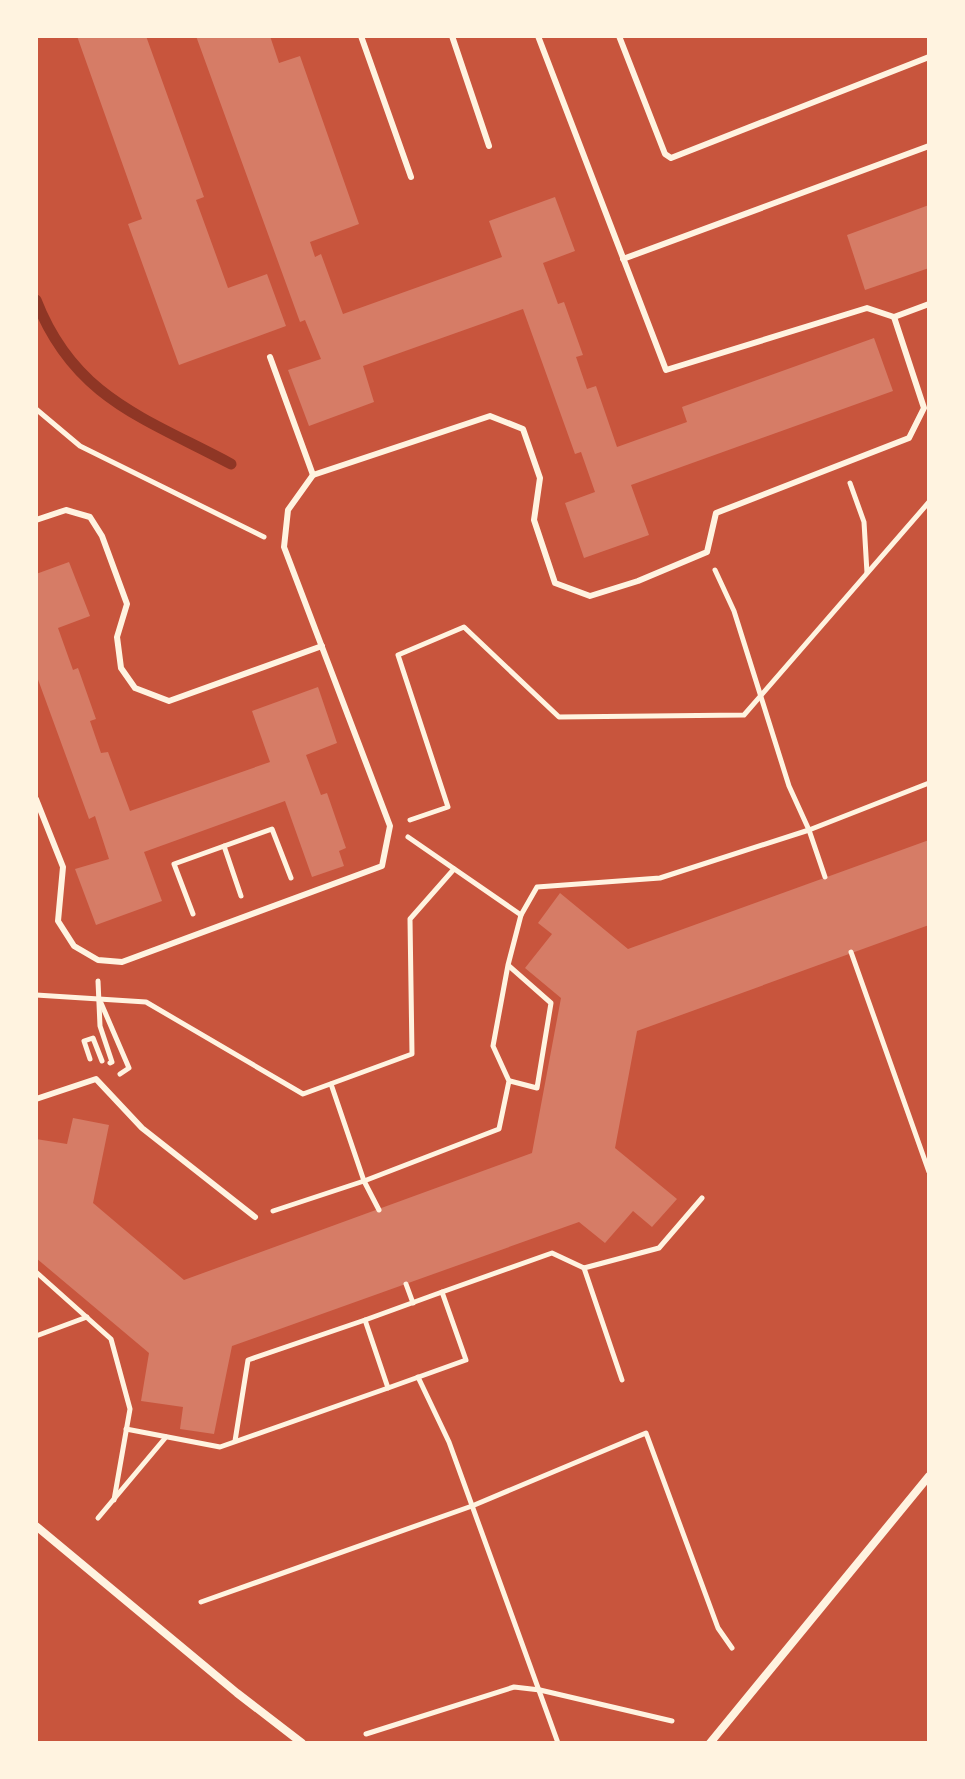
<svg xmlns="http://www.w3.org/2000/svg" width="965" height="1779" font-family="'Libre Baskerville',serif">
	<rect width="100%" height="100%" fill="#c8553d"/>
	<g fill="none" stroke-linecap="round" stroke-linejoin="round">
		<!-- stream -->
		<path stroke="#8f3625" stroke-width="11" d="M36 300C74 398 145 418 231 464"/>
	</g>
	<!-- building -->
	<g fill="#d67c66">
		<polygon points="77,36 146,36 204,197 196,200 228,288 267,274 286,326 179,365 128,224 142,219"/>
		<polygon points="196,36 270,36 279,63 300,56 359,224 310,242 315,257 321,254 343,314 502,257 489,221 555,197 575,251 543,263 558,304 564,302 583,355 576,357 587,389 596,386 617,447 687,422 682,407 874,338 893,391 631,485 649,535 584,558 565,503 595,492 581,452 575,454 523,309 363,366 374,402 309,426 288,370 321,359 305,320 300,322"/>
		<polygon points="929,205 929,268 865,290 847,235"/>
		<polygon points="69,562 90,616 58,628 73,670 78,668 96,719 90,721 101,753 108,752 130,811 270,762 252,711 318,687 337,743 306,755 321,795 327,793 346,848 339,851 344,866 312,877 285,801 144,852 162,901 96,925 75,869 109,859 95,816 89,819 36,674 36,574"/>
		<polygon points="929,840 929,925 637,1031 615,1148 677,1199 652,1227 633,1211 605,1243 579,1222 232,1346 214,1434 180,1429 183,1407 141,1401 149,1353 36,1258 36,1139 67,1144 73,1118 109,1125 93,1203 184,1280 532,1153 561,998 525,968 552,934 538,923 560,893 628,949"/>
	</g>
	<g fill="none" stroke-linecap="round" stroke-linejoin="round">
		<!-- path -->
		<g stroke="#fff3e0" stroke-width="5">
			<polyline points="36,409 80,446 264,537"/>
			<polyline points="850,483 864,522 867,573"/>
			<polyline points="715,570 734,611 789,786 809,830 825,877"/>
			<polyline points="410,820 448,807 398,655 464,627 559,717 744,715 929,502"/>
			<polyline points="408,837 521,915"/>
			<polyline points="224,846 241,896"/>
			<polyline points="193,914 174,864 272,829 291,878"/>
			<polyline points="851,952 929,1172"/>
			<polyline points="509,966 551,1003 537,1088 510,1081"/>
			<polyline points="98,981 100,1026 112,1062 110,1063"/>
			<polyline points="36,995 146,1002 303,1094 412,1054 410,919 454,869"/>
			<polyline points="101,1003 129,1068 120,1074"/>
			<polyline points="90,1059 84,1041 93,1038 102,1061"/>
			<polyline points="331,1084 364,1181 379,1210"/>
			<polyline points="273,1211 364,1181 499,1129 509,1081 493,1046 508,965 521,915 537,887 660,878 809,830 929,783"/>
			<polyline points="584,1268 622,1380"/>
			<polyline points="36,1272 111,1339 130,1409 114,1500"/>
			<polyline points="406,1284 413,1303"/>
			<polygon points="442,1292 466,1360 388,1388 365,1320"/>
			<polyline points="442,1292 552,1253 584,1268 659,1248 702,1198"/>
			<polyline points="36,1336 87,1317"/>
			<polyline points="418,1377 449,1442 558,1743"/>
			<polyline points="126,1429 220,1447 388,1388"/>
			<polyline points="235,1441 248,1360 365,1320"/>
			<polyline points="98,1518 166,1437"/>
			<polyline points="201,1602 472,1506 646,1433 718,1628 732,1648"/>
			<polyline points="366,1734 514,1687 540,1690 672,1721"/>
		</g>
		<!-- service -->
		<g stroke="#fff3e0" stroke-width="6">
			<polyline points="361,36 411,177"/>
			<polyline points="452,36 489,146"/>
			<polyline points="538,36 666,370 867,308 894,317"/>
			<polyline points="619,36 665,154 671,158 929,57"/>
			<polyline points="623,259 929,146"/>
			<polyline points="270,357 313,475"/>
			<polyline points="36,520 66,510 90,517 102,536 127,604 117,637 121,668 135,688 169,701 322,646"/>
			<polyline points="36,799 63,867 58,921 74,946 98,960 122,962 382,866 390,826 284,547 288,510 313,475 490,416 523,429 540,478 534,520 555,583 590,596 638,581 707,552 716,513 909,438 924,408 894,317 929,304"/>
			<polyline points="36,1099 96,1079 142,1128 255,1217"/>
		</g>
		<!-- minor -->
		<g stroke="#fff3e0" stroke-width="8">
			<polyline points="36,1526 237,1693 302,1743"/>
			<polyline points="710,1743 929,1476"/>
		</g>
	</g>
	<!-- border -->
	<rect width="965" height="1779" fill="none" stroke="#fff3e0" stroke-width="76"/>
</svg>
